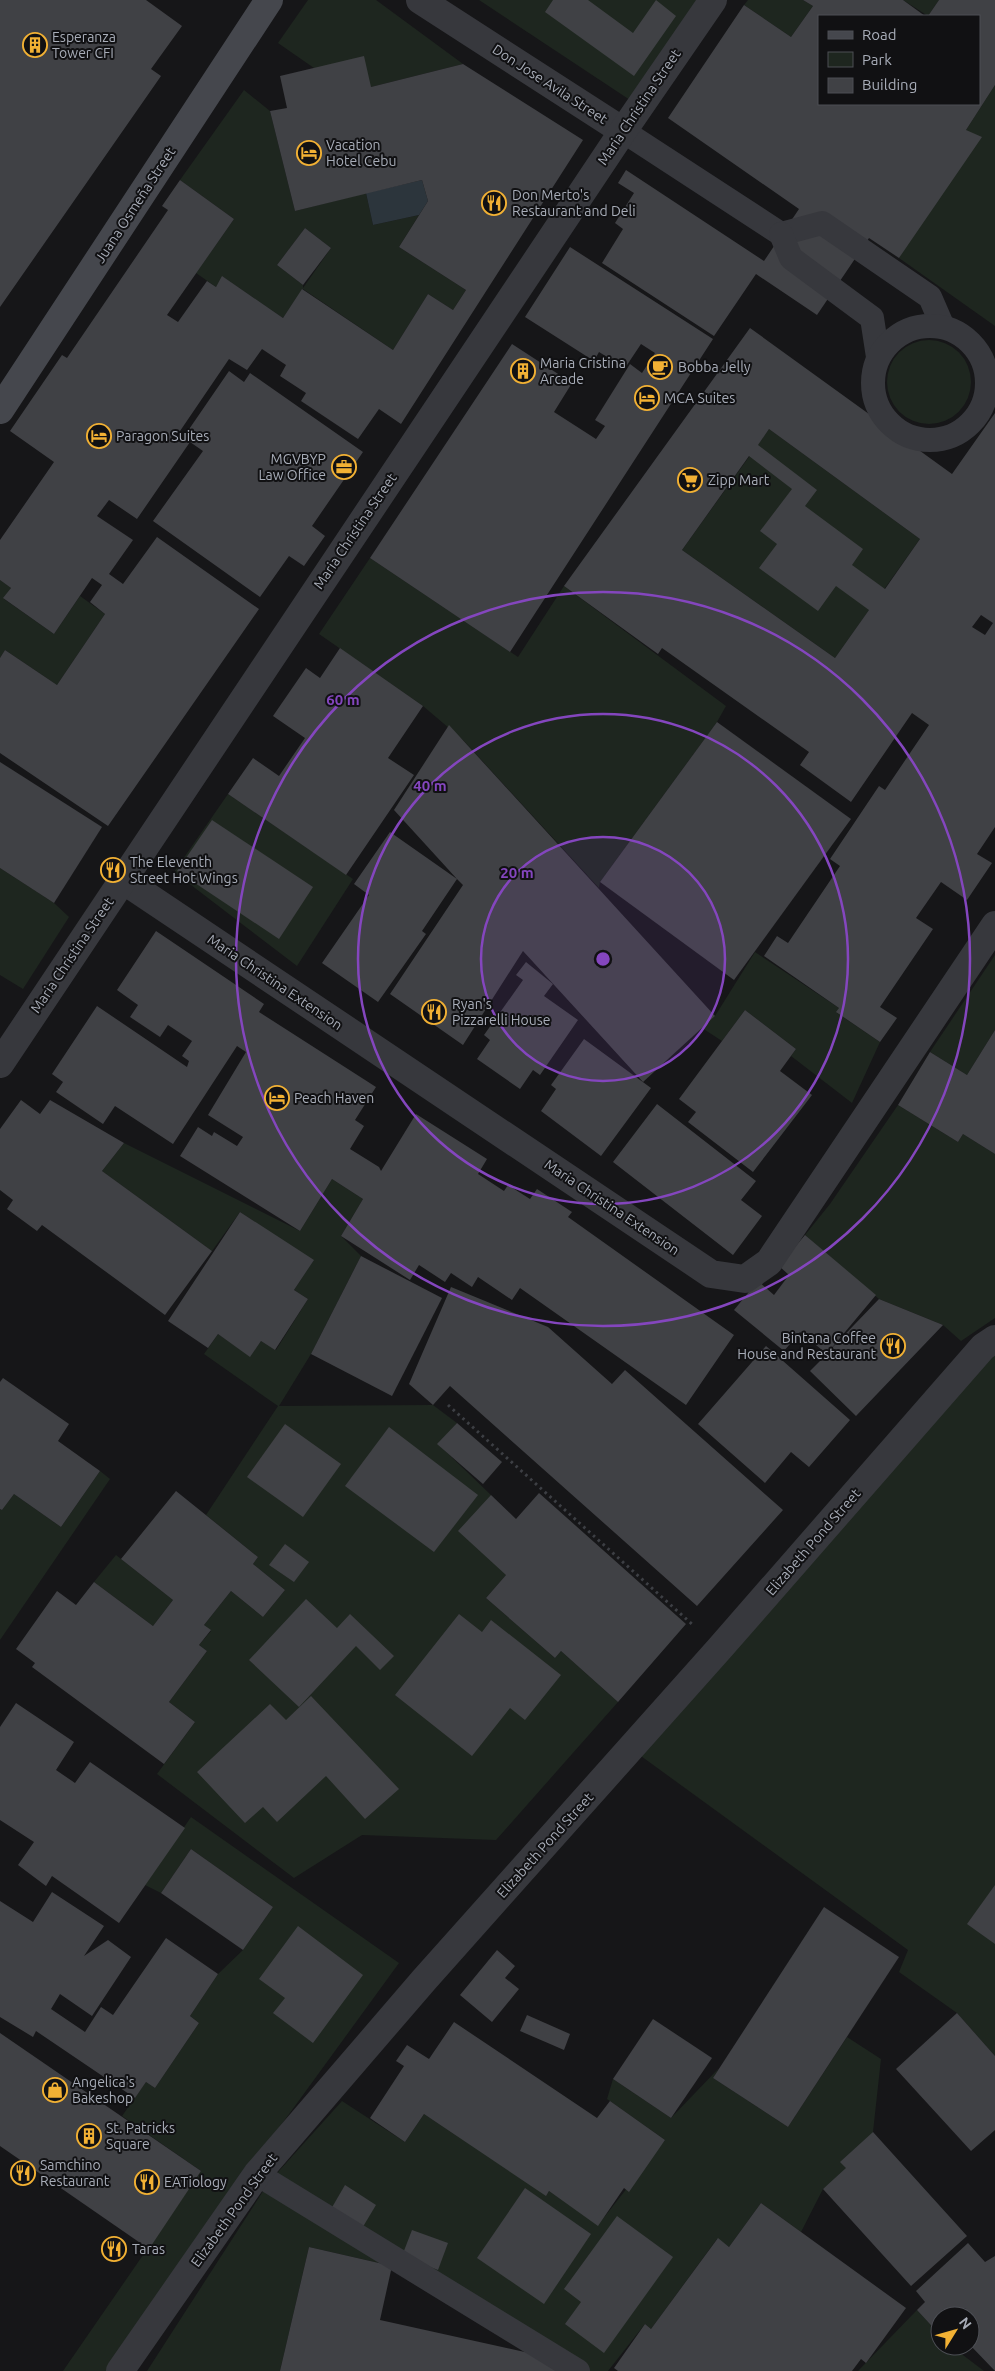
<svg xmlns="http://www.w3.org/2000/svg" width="995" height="2371" font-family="Ubuntu,sans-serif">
	<rect width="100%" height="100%" fill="#161618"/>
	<!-- green -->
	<g fill="#1e261f" fill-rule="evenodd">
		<polygon points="308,0 376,0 463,64 371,87 314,68 278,43"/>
		<polygon points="479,0 697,0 630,100"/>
		<polygon points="748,0 803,0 813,6 791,37 744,5"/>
		<polygon points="903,0 939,0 928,16"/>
		<polygon points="995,85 995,326 899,258 966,130"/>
		<path d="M244 90 270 111 295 211 366 193 373 225 419 215 399 247 466 290 453 310 428 294 393 350 303 289 283 318 223 277 216 287 196 273 234 219 180 180ZM305 228 331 248 303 288V285L277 265Z"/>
		<circle cx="929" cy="382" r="42"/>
		<polygon points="769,429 920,539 835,658 682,550"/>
		<polygon points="370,558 518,657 564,586 726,706 717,722 600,882 599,888 463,740 423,706 319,634"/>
		<polygon points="0,580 11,588 4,599 54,634 80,596 105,614 57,685 5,650 0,658"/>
		<polygon points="228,794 353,879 297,966 174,872"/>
		<polygon points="0,868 54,903 69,917 23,989 0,975"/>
		<polygon points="755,952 839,1008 837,1013 880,1042 852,1103 791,1056 796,1049 745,1010 722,1041 702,1028 715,1016"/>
		<polygon points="995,955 995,1030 967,1075 930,1052"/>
		<polygon points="898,1105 958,1142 963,1134 995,1154 995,1318 961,1341 943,1325 879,1299 805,1235 830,1204"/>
		<polygon points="124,1143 300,1231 332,1179 363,1199 341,1236 361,1256 311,1354 279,1406 433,1405 457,1423 438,1444 491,1495 506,1575 486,1598 555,1658 561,1651 618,1702 496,1840 362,1835 294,1878 157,1774 195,1722 169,1702 207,1651 199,1645 211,1631 204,1625 231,1591 263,1617 285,1590 253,1564 258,1557 206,1515 278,1406 204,1354 218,1334 250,1356 261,1341 276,1350 308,1299 294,1290 313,1261 240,1212 212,1251 102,1171"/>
		<polygon points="995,1354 995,2056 957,2013 899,1972 908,1950 623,1743"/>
		<polygon points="100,1471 110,1479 0,1640 0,1509 2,1510 14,1494 61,1527"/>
		<polygon points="116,1555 173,1600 153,1626 94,1582"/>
		<polygon points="191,1817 399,1963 236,2187 107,2371 63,2371 201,2171 122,2116 146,2082 155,2088 199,2023 190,2016 218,1974 243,1950 273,1907 191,1849 161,1893 145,1885"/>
		<polygon points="847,2037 881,2059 873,2132 849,2170 823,2189 801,2232 761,2203 729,2247 717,2239 651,2329 645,2324 608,2371 578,2371 392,2266 309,2247 280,2371 147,2371 269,2182 342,2101 405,2142 424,2114 546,2195 549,2191 598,2225 665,2140 607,2099 613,2079 671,2118 719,2068 713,2078 788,2127"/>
		<polygon points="917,2310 940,2335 940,2346 951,2346 984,2371 858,2371"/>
	</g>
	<!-- water -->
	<polygon fill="#2c353c" points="422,180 428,201 419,215 373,225 366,193"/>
	<!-- building -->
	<g fill="#404145" fill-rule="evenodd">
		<polygon points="0,0 146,0 182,26 151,69 161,76 0,307"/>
		<polygon points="553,0 588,0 633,33 656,0 676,16 634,76 545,12"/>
		<polygon points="803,0 903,0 925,16 819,16 819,104 979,104 979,16 928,16 939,0 995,0 995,85 966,130 982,137 899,258 869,238 817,315 756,274 714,336 602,263 623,229 615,223 634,193 618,183 626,170 764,261 799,209 668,118 744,5 791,37 813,6"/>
		<polygon points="364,56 371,87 463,64 583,140 401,424 379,409 358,439 301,401 306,393 280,376 286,365 262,349 247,370 229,359 178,434 183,438 229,371 244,382 250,373 363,452 312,526 325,536 304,566 289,556 260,597 153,521 203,451 190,442 137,519 109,500 97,516 133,540 109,574 123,584 157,537 259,609 108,826 0,753 0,658 5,650 57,685 105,614 90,602 102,585 92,578 54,634 3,598 11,588 0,580 0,540 54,462 10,431 62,355 67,358 168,210 162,206 180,180 234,219 167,315 178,322 207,281 216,287 222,276 283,318 302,289 393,350 428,294 453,310 466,290 399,247 428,201 422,180 295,211 270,111 287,108 280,76"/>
		<polygon points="305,228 331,248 303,285 277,265"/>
		<polygon points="570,247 713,339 510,652 370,558 512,344 572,383 554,412 596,439 605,426 595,420 630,364 642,373 655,353 641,344 625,368 599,352 594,361 525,317"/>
		<path d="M750 328 952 474 995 413V827L977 854 992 863 967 900 941 882 916 918 933 929 880 1007 897 1018 880 1042 836 1012 839 1008 764 956 777 936 788 943 840 866 830 859 879 786 885 790 929 725 912 713 851 802 800 765 809 752 662 648 658 654 564 586ZM769 429 920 539 885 589 852 565 863 549 805 506 817 490 758 445ZM749 456 792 489 760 531 777 544 759 568 818 611 836 586 869 610 835 658 682 550ZM981 615 993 623 985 635 972 627Z"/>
		<polygon points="340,648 423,706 388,758 414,775 346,875 228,794 253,758 279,776 305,738 273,716 306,668 320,678"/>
		<polygon points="717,722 851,819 734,980 600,882"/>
		<polygon points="449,725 715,1016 643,1082 523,951 463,1045 390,994 463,885 457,879 422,931 426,934 378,1002 322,963 369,895 354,884 390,832 457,879 394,810"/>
		<polygon points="0,762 102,827 54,903 0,868"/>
		<polygon points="212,820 313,887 279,939 177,871"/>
		<polygon points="156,931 264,1004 259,1012 376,1087 355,1120 364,1126 350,1149 379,1167 381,1171 416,1114 487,1159 478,1174 504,1191 508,1185 530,1199 537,1189 572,1212 568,1217 734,1335 686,1405 520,1288 512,1300 478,1277 472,1287 451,1273 445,1282 419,1265 410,1280 341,1236 363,1199 332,1179 300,1231 180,1156 198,1127 212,1136 214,1132 237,1146 243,1137 208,1115 246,1052 237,1046 173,1144 115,1106 103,1124 56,1092 63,1082 52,1074 97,1006 187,1067 189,1061 182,1056 192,1041 168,1025 160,1037 130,1017 138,1005 117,990"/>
		<polygon points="526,962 553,984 544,996 578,1020 540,1075 533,1070 520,1089 477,1059 490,1040 484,1035 523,980 516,975"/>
		<polygon points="745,1010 796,1049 780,1071 812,1095 753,1172 688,1122 696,1112 679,1099"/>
		<polygon points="995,1030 995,1154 963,1134 958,1142 898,1105 930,1052 967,1075"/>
		<polygon points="584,1039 651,1088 601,1156 541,1111 556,1089 551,1085"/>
		<polygon points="21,1100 40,1114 50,1100 124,1143 102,1171 212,1251 165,1315 42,1225 37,1231 7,1209 13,1200 0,1190 0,1129"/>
		<polygon points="657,1104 756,1181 741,1200 762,1216 733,1255 613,1162"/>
		<polygon points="240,1212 314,1260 294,1290 308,1299 275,1350 261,1341 250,1357 218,1334 208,1348 168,1321"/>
		<polygon points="805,1235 876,1295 830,1350 879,1299 943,1325 856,1416 810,1371 827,1354 800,1332 784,1351 734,1310 758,1281 774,1295 789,1275 779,1266"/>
		<polygon points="361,1256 442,1298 392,1396 311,1354"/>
		<polygon points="451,1287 548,1327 612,1384 625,1370 783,1510 697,1606 450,1386 433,1405 409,1384"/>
		<polygon points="766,1346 850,1420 809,1467 791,1452 765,1483 698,1424"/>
		<polygon points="3,1378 69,1424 58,1441 100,1471 61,1527 14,1494 2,1510 0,1509 0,1382"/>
		<polygon points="457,1423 502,1462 483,1484 437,1444"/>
		<polygon points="285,1424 341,1464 303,1517 247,1477"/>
		<polygon points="389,1427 478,1495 434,1552 345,1486"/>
		<polygon points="176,1491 258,1557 253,1564 285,1590 263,1617 231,1591 204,1625 211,1630 199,1645 207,1651 169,1702 195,1722 164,1764 32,1667 35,1663 16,1649 57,1591 76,1605 94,1582 153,1626 173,1600 121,1559"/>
		<polygon points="539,1493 686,1624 618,1702 561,1651 555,1658 486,1598 506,1575 458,1531 491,1495 516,1519"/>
		<polygon points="285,1544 309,1562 294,1582 269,1565"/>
		<polygon points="306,1599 337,1628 350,1614 394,1656 380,1670 356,1646 299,1707 249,1660"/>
		<polygon points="459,1614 482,1632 491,1620 561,1675 525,1720 510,1708 472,1756 395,1695"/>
		<polygon points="311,1696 399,1789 365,1819 326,1776 277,1822 263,1807 245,1823 197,1772 270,1704 286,1720"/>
		<polygon points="16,1703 74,1742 56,1770 75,1783 90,1762 185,1828 119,1923 52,1876 46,1886 18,1865 34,1842 0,1820 0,1727"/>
		<polygon points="191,1849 273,1907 243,1950 161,1893"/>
		<polygon points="995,1885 995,1944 967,1924"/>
		<polygon points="52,1892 104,1926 84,1956 108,1940 131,1957 92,2016 60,1994 51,2009 85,2032 101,2007 113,2015 166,1938 218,1974 190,2016 199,2023 155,2088 146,2082 135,2098 36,2031 33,2037 0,2017 0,1901 33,1922"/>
		<polygon points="824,1907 899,1957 788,2127 713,2078"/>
		<polygon points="298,1926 363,1975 313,2043 273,2013 285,1998 259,1979"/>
		<polygon points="497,1950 515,1966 505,1978 519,1989 492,2022 460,1995"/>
		<polygon points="957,2013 995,2056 995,2130 971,2151 896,2069"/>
		<polygon points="527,2015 570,2034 564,2050 520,2031"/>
		<polygon points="653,2019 712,2058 671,2118 613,2079"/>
		<polygon points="454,2022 597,2118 610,2101 665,2140 629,2192 624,2188 598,2226 549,2191 546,2196 424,2114 405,2142 370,2118 404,2066 396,2061 407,2045 429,2059"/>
		<polygon points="0,2033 201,2171 149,2249 0,2146"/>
		<polygon points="873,2132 967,2236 911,2286 823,2189 846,2168 840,2162"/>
		<polygon points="345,2185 376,2205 358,2235 327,2216"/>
		<polygon points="525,2188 591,2234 544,2304 477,2258"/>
		<polygon points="761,2203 906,2308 866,2363 861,2359 852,2371 618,2371 614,2368 645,2324 651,2329 718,2238 729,2247"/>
		<polygon points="617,2216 673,2257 604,2353 565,2324 581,2302 564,2289"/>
		<polygon points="412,2230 448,2243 438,2270 402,2256"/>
		<polygon points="968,2243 985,2262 995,2256 995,2371 970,2345 970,2316 940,2316 940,2335 917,2310 925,2302 916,2291"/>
		<polygon points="309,2247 392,2266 380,2320 556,2359 571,2371 280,2371"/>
	</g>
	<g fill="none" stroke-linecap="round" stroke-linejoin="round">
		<!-- path -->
		<polyline stroke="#3d3f44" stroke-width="3" stroke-dasharray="2.5 4" stroke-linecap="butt" points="448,1405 693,1625"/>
		<!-- lane -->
		<g stroke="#37383d" stroke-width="24">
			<polyline points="623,131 781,234"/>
			<polyline points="781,234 822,223 930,297 943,327"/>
			<polyline points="781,234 791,258 872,318 878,357"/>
			<circle cx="930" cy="383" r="57"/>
			<polyline points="257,2174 578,2371"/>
		</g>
		<!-- street -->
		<g stroke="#37383d" stroke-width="28">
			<polyline points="420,0 623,131"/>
			<polyline points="123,880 711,1274 745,1279 769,1262 995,925"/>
			<polyline points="0,1064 623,131 713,0"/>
			<polyline points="120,2371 257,2174 424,1980 720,1648 983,1347 995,1339"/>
		</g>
		<!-- secondary -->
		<polyline stroke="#45474d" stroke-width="28" points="0,410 269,0"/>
	</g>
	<!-- distance rings -->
	<circle cx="603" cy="959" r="122" fill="#8446be" fill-opacity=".12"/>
	<g fill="none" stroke="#8446be" stroke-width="2.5">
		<circle cx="603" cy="959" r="122"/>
		<circle cx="603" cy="959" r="245"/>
		<circle cx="603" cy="959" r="367"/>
	</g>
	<!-- icons -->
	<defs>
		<symbol id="building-ring" viewBox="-11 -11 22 22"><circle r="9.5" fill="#111113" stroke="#f2b134" stroke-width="1.5"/><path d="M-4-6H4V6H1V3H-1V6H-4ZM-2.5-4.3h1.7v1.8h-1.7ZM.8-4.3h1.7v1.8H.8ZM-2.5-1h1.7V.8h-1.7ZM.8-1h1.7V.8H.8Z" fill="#f2b134"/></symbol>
		<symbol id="hotel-ring" viewBox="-11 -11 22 22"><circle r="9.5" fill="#111113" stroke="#f2b134" stroke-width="1.5"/><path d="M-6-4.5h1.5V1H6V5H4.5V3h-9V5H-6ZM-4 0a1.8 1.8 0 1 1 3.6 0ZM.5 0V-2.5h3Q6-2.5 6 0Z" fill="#f2b134"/></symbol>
		<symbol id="restaurant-ring" viewBox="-11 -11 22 22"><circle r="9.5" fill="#111113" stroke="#f2b134" stroke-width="1.5"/><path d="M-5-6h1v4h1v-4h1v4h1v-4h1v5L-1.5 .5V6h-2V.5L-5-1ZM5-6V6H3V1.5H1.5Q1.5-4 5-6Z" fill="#f2b134"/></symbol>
		<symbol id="cafe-ring" viewBox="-11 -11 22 22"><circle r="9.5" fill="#111113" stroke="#f2b134" stroke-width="1.5"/><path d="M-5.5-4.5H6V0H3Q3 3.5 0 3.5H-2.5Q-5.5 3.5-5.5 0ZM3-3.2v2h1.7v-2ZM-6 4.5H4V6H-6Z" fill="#f2b134"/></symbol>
		<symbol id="office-ring" viewBox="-11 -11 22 22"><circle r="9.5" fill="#111113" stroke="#f2b134" stroke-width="1.5"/><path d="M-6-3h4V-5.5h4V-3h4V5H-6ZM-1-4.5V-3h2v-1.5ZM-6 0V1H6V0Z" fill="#f2b134"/></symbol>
		<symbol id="supermarket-ring" viewBox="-11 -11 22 22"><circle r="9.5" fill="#111113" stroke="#f2b134" stroke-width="1.5"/><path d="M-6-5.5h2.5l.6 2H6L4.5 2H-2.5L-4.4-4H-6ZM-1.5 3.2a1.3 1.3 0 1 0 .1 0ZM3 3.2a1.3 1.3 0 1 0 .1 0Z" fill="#f2b134"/></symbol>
		<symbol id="shop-ring" viewBox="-11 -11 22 22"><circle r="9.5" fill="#111113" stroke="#f2b134" stroke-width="1.5"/><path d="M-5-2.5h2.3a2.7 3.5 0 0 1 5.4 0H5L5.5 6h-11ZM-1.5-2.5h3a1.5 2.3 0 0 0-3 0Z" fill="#f2b134"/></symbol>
	</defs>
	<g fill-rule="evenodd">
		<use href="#building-ring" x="21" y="31" width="28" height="28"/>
		<use href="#hotel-ring" x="295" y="139" width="28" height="28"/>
		<use href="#restaurant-ring" x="480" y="189" width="28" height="28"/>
		<use href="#cafe-ring" x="646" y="353" width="28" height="28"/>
		<use href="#building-ring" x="509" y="357" width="28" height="28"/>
		<use href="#hotel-ring" x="633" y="384" width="28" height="28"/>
		<use href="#hotel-ring" x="85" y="422" width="28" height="28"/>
		<use href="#office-ring" x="330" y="453" width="28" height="28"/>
		<use href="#supermarket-ring" x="676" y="466" width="28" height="28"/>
		<use href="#restaurant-ring" x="99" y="856" width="28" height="28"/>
		<use href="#restaurant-ring" x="420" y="998" width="28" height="28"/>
		<use href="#hotel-ring" x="263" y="1084" width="28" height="28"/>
		<use href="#restaurant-ring" x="879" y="1332" width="28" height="28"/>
		<use href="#shop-ring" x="41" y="2076" width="28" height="28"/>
		<use href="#building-ring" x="75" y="2122" width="28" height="28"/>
		<use href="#restaurant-ring" x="9" y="2159" width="28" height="28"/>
		<use href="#restaurant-ring" x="133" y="2168" width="28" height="28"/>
		<use href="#restaurant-ring" x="100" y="2235" width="28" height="28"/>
	</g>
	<g text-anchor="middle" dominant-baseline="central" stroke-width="4" stroke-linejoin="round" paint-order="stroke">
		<!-- poi labels -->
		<g font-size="14" fill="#a8adb8" stroke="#111113" text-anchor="start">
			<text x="52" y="37">Esperanza<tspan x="52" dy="16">Tower CFI</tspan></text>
			<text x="326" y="145">Vacation<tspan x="326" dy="16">Hotel Cebu</tspan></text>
			<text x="512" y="195">Don Merto's<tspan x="512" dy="16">Restaurant and Deli</tspan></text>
			<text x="540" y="363">Maria Cristina<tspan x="540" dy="16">Arcade</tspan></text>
			<text x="678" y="367">Bobba Jelly</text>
			<text x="664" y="398">MCA Suites</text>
			<text x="116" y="436">Paragon Suites</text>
			<text x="326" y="459" text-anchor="end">MGVBYP<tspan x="326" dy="16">Law Office</tspan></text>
			<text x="708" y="480">Zipp Mart</text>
			<text x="130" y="862">The Eleventh<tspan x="130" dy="16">Street Hot Wings</tspan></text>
			<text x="452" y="1004">Ryan's<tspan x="452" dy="16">Pizzarelli House</tspan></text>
			<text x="294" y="1098">Peach Haven</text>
			<text x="876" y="1338" text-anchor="end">Bintana Coffee<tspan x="876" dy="16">House and Restaurant</tspan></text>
			<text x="72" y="2082">Angelica's<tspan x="72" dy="16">Bakeshop</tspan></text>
			<text x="106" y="2128">St. Patricks<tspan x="106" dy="16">Square</tspan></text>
			<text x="40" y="2165">Samchino<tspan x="40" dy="16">Restaurant</tspan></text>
			<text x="164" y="2182">EATiology</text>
			<text x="132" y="2249">Taras</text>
		</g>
		<!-- street labels -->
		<g font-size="14" fill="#a8adb8" stroke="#111113">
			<text transform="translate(550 84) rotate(33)">Don Jose Avila Street</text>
			<text transform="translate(639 107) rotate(-56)">Maria Christina Street</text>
			<text transform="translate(135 205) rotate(-57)">Juana Osmeña Street</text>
			<text transform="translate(355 531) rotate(-56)">Maria Christina Street</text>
			<text transform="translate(72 955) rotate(-56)">Maria Christina Street</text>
			<text transform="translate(275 982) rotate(34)">Maria Christina Extension</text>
			<text transform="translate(612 1207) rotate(34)">Maria Christina Extension</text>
			<text transform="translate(813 1542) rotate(-49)">Elizabeth Pond Street</text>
			<text transform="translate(545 1845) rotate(-48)">Elizabeth Pond Street</text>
			<text transform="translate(234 2210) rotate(-54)">Elizabeth Pond Street</text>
		</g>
	</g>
	<circle cx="603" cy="959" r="8" fill="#8446be" stroke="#111113" stroke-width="2.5"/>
	<g font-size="15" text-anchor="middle" font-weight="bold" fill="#8446be" stroke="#111113" stroke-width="4" stroke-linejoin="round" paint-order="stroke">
		<text x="343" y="705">60 m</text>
		<text x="430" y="791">40 m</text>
		<text x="517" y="878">20 m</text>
	</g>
	<!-- legend -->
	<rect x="818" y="15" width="162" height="90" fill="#111113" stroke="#4d4f55"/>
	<rect x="828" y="31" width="25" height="8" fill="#45474d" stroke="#4d4f55"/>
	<text x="862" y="40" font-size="15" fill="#a8adb8">Road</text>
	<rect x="828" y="52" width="25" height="15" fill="#1e261f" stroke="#4d4f55"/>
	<text x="862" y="65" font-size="15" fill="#a8adb8">Park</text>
	<rect x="828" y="78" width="25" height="15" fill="#404145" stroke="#4d4f55"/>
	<text x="862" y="90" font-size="15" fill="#a8adb8">Building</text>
	<!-- north arrow -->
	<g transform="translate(955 2331) rotate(53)"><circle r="24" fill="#111113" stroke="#4d4f55"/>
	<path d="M0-4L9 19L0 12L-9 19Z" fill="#f2b134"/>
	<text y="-8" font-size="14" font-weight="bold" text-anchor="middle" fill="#a8adb8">N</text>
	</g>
</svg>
